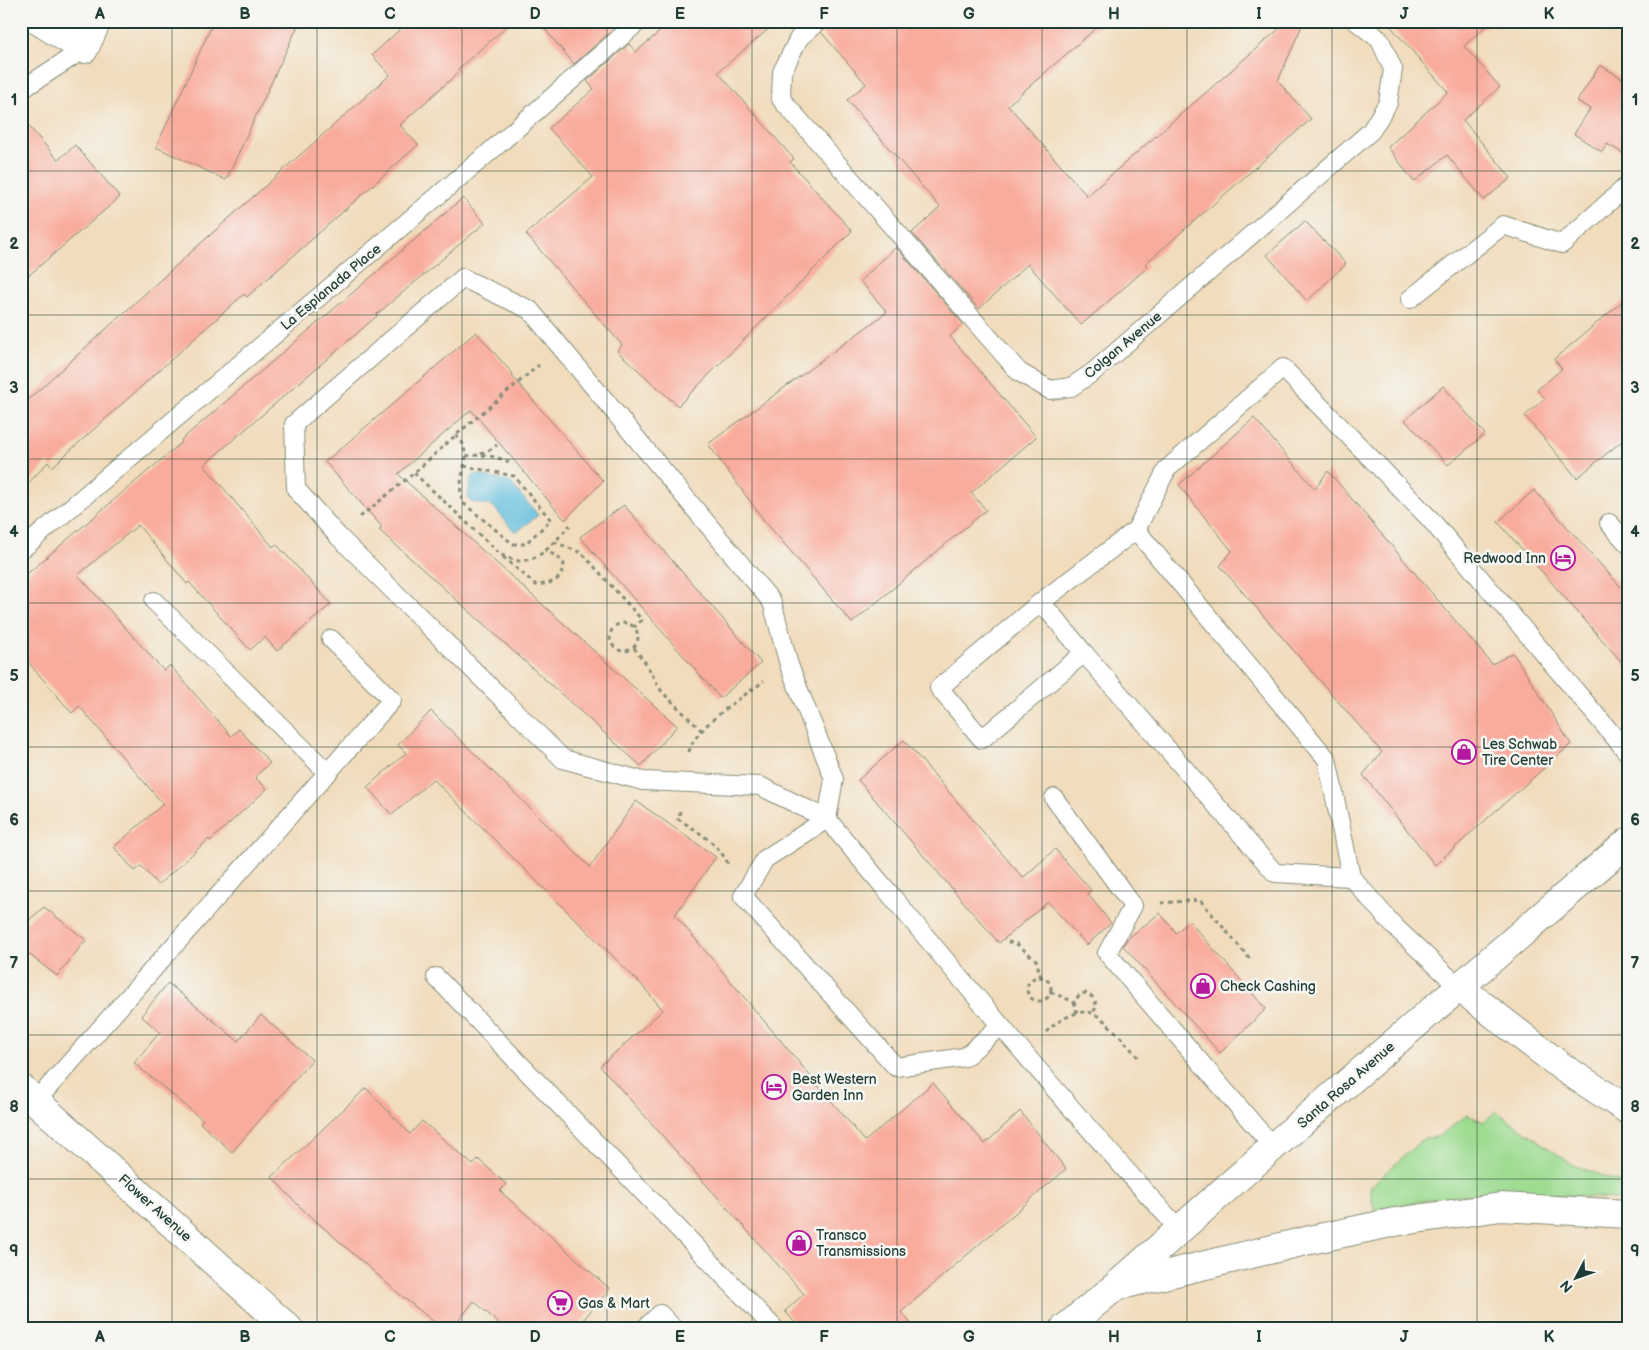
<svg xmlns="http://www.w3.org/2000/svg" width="1649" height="1350" font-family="'Balsamiq Sans',sans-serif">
	<rect width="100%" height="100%" fill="#f6f6f2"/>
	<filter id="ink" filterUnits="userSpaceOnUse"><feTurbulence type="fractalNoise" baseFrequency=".02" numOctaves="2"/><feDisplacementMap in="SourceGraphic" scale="10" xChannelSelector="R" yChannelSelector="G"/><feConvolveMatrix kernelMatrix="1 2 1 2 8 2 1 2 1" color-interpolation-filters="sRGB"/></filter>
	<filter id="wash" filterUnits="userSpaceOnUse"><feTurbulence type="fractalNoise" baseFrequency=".0096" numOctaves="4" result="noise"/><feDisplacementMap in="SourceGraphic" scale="20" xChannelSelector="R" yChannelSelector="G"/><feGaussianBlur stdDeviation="1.12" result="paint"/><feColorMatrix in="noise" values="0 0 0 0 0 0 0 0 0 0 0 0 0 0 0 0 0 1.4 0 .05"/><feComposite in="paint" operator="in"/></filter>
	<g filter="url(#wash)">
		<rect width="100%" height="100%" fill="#f1dcbc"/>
		<!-- green -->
		<polygon fill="#9ddc91" stroke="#5e8c62" points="1496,1111 1573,1165 1628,1185 1628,1200 1503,1191 1435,1199 1374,1210 1370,1187 1424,1138 1438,1137 1467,1115 1484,1122"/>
		<!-- water -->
		<polygon fill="#60bede" stroke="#407e89" points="475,474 510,482 538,515 518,531 513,530 493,506 471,502 468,498 471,478"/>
		<g id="blocks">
			<!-- building -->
			<g fill="#f9ac9c">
				<polygon points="214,21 300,21 226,180 156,147"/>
				<polygon points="409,21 513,21 458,69 460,71 400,125 418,145 247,297 244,294 52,467 48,462 21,491 21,406 200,244 390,75 372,55"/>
				<polygon points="538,21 610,21 615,28 574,64"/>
				<polygon points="672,21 778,21 718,72 794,159 790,162 852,231 678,406 617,351 622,345 526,234 593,177 549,128 594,89 587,81 629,44 636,52"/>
				<polygon points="828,21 1104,21 1008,105 1087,196 1288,21 1304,21 1278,81 1311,119 1145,264 1148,267 1081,325 1028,264 979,309 912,233 940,207 847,100 866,84 821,32 828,25"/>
				<polygon points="1386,21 1491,21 1464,46 1500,87 1463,120 1511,178 1484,200 1447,155 1414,182 1388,147 1448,92"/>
				<polygon points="1600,65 1628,82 1628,156 1607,144 1602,152 1574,134 1590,109 1577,101"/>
				<polygon points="21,117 58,160 75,145 120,197 21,282"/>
				<polygon points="463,198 485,223 376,315 377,316 204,465 273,547 276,544 331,604 277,651 265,637 250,650 189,582 187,584 138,525 78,575 164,671 170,665 231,736 239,729 270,763 255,777 267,789 210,841 209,839 158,885 141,866 135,871 114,847 163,804 79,706 72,713 21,654 21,579 182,442 181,440"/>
				<polygon points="1305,221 1346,264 1307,301 1267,255"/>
				<polygon points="896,247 963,324 950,336 1036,437 971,493 986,510 852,623 763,519 708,444 887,312 860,281"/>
				<polygon points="1628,297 1628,436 1577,478 1525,416 1545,398 1537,390 1562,369 1554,359"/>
				<polygon points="476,332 513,374 512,376 603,481 565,520 471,410 398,474 677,726 641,766 379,530 382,527 325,462"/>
				<polygon points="1443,386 1485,434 1448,465 1405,420"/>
				<polygon points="1254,418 1315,489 1328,471 1492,664 1513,653 1571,744 1435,865 1363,775 1382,752 1220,566 1232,551 1179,485"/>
				<polygon points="1534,490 1628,595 1628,669 1498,522"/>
				<polygon points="624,505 761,663 720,698 580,537"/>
				<polygon points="431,711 590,867 636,801 716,857 675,915 865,1141 933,1083 985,1144 1020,1111 1066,1169 901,1312 916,1329 800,1329 785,1311 804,1294 600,1066 663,1010 639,982 433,779 392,815 367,787 406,753 398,745"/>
				<polygon points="904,740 1023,878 1055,849 1091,890 1087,893 1111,923 1087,945 1048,902 999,943 858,780"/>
				<polygon points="44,907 86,940 57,976 21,948 21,927"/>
				<polygon points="1160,913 1176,933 1189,921 1266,1009 1220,1053 1123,946 1127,939"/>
				<polygon points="168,983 238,1041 261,1015 312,1060 232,1152 200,1123 203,1120 134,1063 160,1032 141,1016"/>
				<polygon points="366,1088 410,1134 422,1121 473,1165 478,1159 506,1184 500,1191 610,1289 575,1329 505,1329 474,1301 452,1329 443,1329 398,1293 300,1207 272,1177"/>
			</g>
		</g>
	</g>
	<g filter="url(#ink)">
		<use href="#blocks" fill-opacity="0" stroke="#888c78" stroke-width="1"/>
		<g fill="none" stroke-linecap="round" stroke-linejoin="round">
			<defs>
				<g id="service">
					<polyline points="818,21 799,38 782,72 781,99 1019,372 1050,390 1071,387 1092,373 1371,131 1388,103 1393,69 1380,40 1356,21"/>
					<polyline points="21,90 84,49"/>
					<polygon points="463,278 530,310 772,602 789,665 834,779 827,819 760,786 643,781 563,759 338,536 296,489 294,424"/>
					<polyline points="1410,299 1503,225 1562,244 1628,185"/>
					<polyline points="1609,523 1628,544"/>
					<polyline points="1136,530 1167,469 1283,368 1430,519 1628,753"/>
					<polyline points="21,550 493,149 639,21"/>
					<polyline points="154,601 328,773"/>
					<polyline points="1041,602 1084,653"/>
					<polyline points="1054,798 1133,906 1107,953 1273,1147"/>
					<polyline points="1351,877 1275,873 1084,653 982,739 939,688 1041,602 1136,530 1327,759 1351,877 1394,926 1459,987"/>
					<polyline points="436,977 775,1329"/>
					<path d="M1000 1026 965 1057 896 1067 743 896 765 859 827 819C943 957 1057 1096 1179 1229"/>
					<polyline points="36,1101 392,700 331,639"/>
					<polyline points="644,1329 660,1314 674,1329"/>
				</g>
				<g id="minor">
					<polyline points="39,21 84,49 97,21"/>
					<polyline points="21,1088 289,1329"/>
				</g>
				<g id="secondary">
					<polyline points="1459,987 1562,1067 1628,1110"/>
					<polyline points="1118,1286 1310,1240 1395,1222 1501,1207 1628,1214"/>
					<polyline points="1064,1329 1116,1286 1273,1147 1628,842"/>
				</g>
			</defs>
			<!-- service casing -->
			<use href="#service" stroke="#888c78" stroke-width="20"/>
			<!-- minor casing -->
			<use href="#minor" stroke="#888c78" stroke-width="30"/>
			<!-- secondary casing -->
			<use href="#secondary" stroke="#888c78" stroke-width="30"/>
			<!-- path -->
			<g stroke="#888c78" stroke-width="3" stroke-dasharray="4 4" stroke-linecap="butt">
				<path d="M456 435 463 444 466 456C482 454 498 456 513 464"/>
				<polyline points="481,454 488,451 497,445"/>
				<path d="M464 466 514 476 551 520 525 544H513L463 503C457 489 464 471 466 456"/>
				<path d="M414 473 501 555C507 557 514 561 520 561 541 561 557 539 570 525"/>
				<polyline points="360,517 414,473 456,435 539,365"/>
				<polyline points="554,542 582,553 642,620 634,627"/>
				<path d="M503 557 536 585C554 583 560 582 564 564L558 557 545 550"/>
				<circle cx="624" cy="637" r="14"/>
				<polyline points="634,648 645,662 662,692 701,730"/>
				<path d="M689 752C694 727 743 697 764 681"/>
				<path d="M680 811 678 819C697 831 718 843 728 864"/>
				<polyline points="1161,903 1200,900 1250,959"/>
				<polyline points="1008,942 1017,944 1036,960 1041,977"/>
				<circle cx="1039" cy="989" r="12"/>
				<polyline points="1051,992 1074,1002"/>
				<polyline points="1077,1013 1074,1002 1080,994 1086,993 1094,998 1097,1007 1092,1013"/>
				<path d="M1046 1032C1056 1022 1077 1008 1092 1013 1106 1018 1128 1046 1138 1057"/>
			</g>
			<!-- service -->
			<use href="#service" stroke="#fff" stroke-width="18"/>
			<!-- minor -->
			<use href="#minor" stroke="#fff" stroke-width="28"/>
			<!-- secondary -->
			<use href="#secondary" stroke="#fff" stroke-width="28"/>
		</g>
	</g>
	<!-- grid -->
	<path fill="none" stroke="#1f3d34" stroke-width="1" stroke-opacity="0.55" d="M172 21V1329M317 21V1329M462 21V1329M607 21V1329M752 21V1329M897 21V1329M1042 21V1329M1187 21V1329M1332 21V1329M1477 21V1329M21 171H1628M21 315H1628M21 459H1628M21 603H1628M21 747H1628M21 891H1628M21 1035H1628M21 1179H1628"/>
	<!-- icons -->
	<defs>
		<symbol id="hotel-ring" viewBox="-11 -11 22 22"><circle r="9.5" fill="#f6f6f2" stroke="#b5179e" stroke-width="1.5"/><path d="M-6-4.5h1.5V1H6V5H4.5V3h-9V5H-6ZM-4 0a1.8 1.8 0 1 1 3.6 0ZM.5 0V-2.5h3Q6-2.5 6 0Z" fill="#b5179e"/></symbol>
		<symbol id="shop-ring" viewBox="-11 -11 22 22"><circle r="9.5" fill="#f6f6f2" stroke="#b5179e" stroke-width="1.5"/><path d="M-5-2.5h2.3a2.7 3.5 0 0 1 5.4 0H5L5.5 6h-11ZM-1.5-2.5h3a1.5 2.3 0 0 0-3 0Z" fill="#b5179e"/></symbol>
		<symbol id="supermarket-ring" viewBox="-11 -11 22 22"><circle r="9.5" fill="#f6f6f2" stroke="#b5179e" stroke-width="1.5"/><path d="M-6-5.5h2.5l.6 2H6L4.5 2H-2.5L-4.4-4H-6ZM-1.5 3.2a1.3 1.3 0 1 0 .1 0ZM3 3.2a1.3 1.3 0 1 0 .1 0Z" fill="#b5179e"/></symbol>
	</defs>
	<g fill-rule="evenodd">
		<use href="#hotel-ring" x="1549" y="544" width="28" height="28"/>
		<use href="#shop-ring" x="1450" y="738" width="28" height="28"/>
		<use href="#shop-ring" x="1189" y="972" width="28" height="28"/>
		<use href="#hotel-ring" x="760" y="1073" width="28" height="28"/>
		<use href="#shop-ring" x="785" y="1229" width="28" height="28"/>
		<use href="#supermarket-ring" x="546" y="1289" width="28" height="28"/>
	</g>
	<g text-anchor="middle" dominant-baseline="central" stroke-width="5" stroke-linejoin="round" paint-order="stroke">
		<!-- street labels -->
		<g font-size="14" fill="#1f3d34" stroke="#f6f6f2">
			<text transform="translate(331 287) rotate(-40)">La Esplanada Place</text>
			<text transform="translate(1123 345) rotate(-40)">Colgan Avenue</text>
			<text transform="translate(1346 1085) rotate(-41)">Santa Rosa Avenue</text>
			<text transform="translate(155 1208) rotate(42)">Flower Avenue</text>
		</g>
		<!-- poi labels -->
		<g font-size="14" fill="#1f3d34" stroke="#f6f6f2" text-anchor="start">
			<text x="1546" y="558" text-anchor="end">Redwood Inn</text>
			<text x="1482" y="744">Les Schwab<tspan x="1482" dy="16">Tire Center</tspan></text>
			<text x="1220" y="986">Check Cashing</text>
			<text x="792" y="1079">Best Western<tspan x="792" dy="16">Garden Inn</tspan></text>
			<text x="816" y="1235">Transco<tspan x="816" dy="16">Transmissions</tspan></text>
			<text x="578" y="1303">Gas &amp; Mart</text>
		</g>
	</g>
	<!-- margin -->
	<rect width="1649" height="1350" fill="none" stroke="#f6f6f2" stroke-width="55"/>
	<!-- north arrow -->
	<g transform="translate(1576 1278) rotate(229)" stroke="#f6f6f2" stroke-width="4" paint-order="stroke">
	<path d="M0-4L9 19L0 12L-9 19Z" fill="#1f3d34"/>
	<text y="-8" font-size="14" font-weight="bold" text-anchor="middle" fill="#1f3d34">N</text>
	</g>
	<rect x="28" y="28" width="1594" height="1294" fill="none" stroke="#1f3d34" stroke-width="2"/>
	<g font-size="16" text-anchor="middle" font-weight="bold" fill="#1f3d34">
		<text x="100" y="19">A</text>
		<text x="245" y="19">B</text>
		<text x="390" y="19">C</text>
		<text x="535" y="19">D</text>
		<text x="680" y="19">E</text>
		<text x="824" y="19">F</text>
		<text x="969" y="19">G</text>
		<text x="1114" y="19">H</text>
		<text x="1259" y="19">I</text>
		<text x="1404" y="19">J</text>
		<text x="1549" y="19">K</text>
		<text x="14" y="105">1</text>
		<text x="1635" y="105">1</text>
		<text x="14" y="249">2</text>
		<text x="1635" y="249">2</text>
		<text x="14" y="393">3</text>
		<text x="1635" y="393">3</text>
		<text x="14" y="537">4</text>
		<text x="1635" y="537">4</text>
		<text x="14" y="681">5</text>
		<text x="1635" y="681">5</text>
		<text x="14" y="825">6</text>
		<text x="1635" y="825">6</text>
		<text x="14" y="968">7</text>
		<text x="1635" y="968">7</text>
		<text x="14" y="1112">8</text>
		<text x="1635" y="1112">8</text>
		<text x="14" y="1256">9</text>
		<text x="1635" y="1256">9</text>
		<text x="100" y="1342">A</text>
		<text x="245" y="1342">B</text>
		<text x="390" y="1342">C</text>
		<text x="535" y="1342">D</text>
		<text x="680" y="1342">E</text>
		<text x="824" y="1342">F</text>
		<text x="969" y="1342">G</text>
		<text x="1114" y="1342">H</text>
		<text x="1259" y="1342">I</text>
		<text x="1404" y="1342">J</text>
		<text x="1549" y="1342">K</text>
	</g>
</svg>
